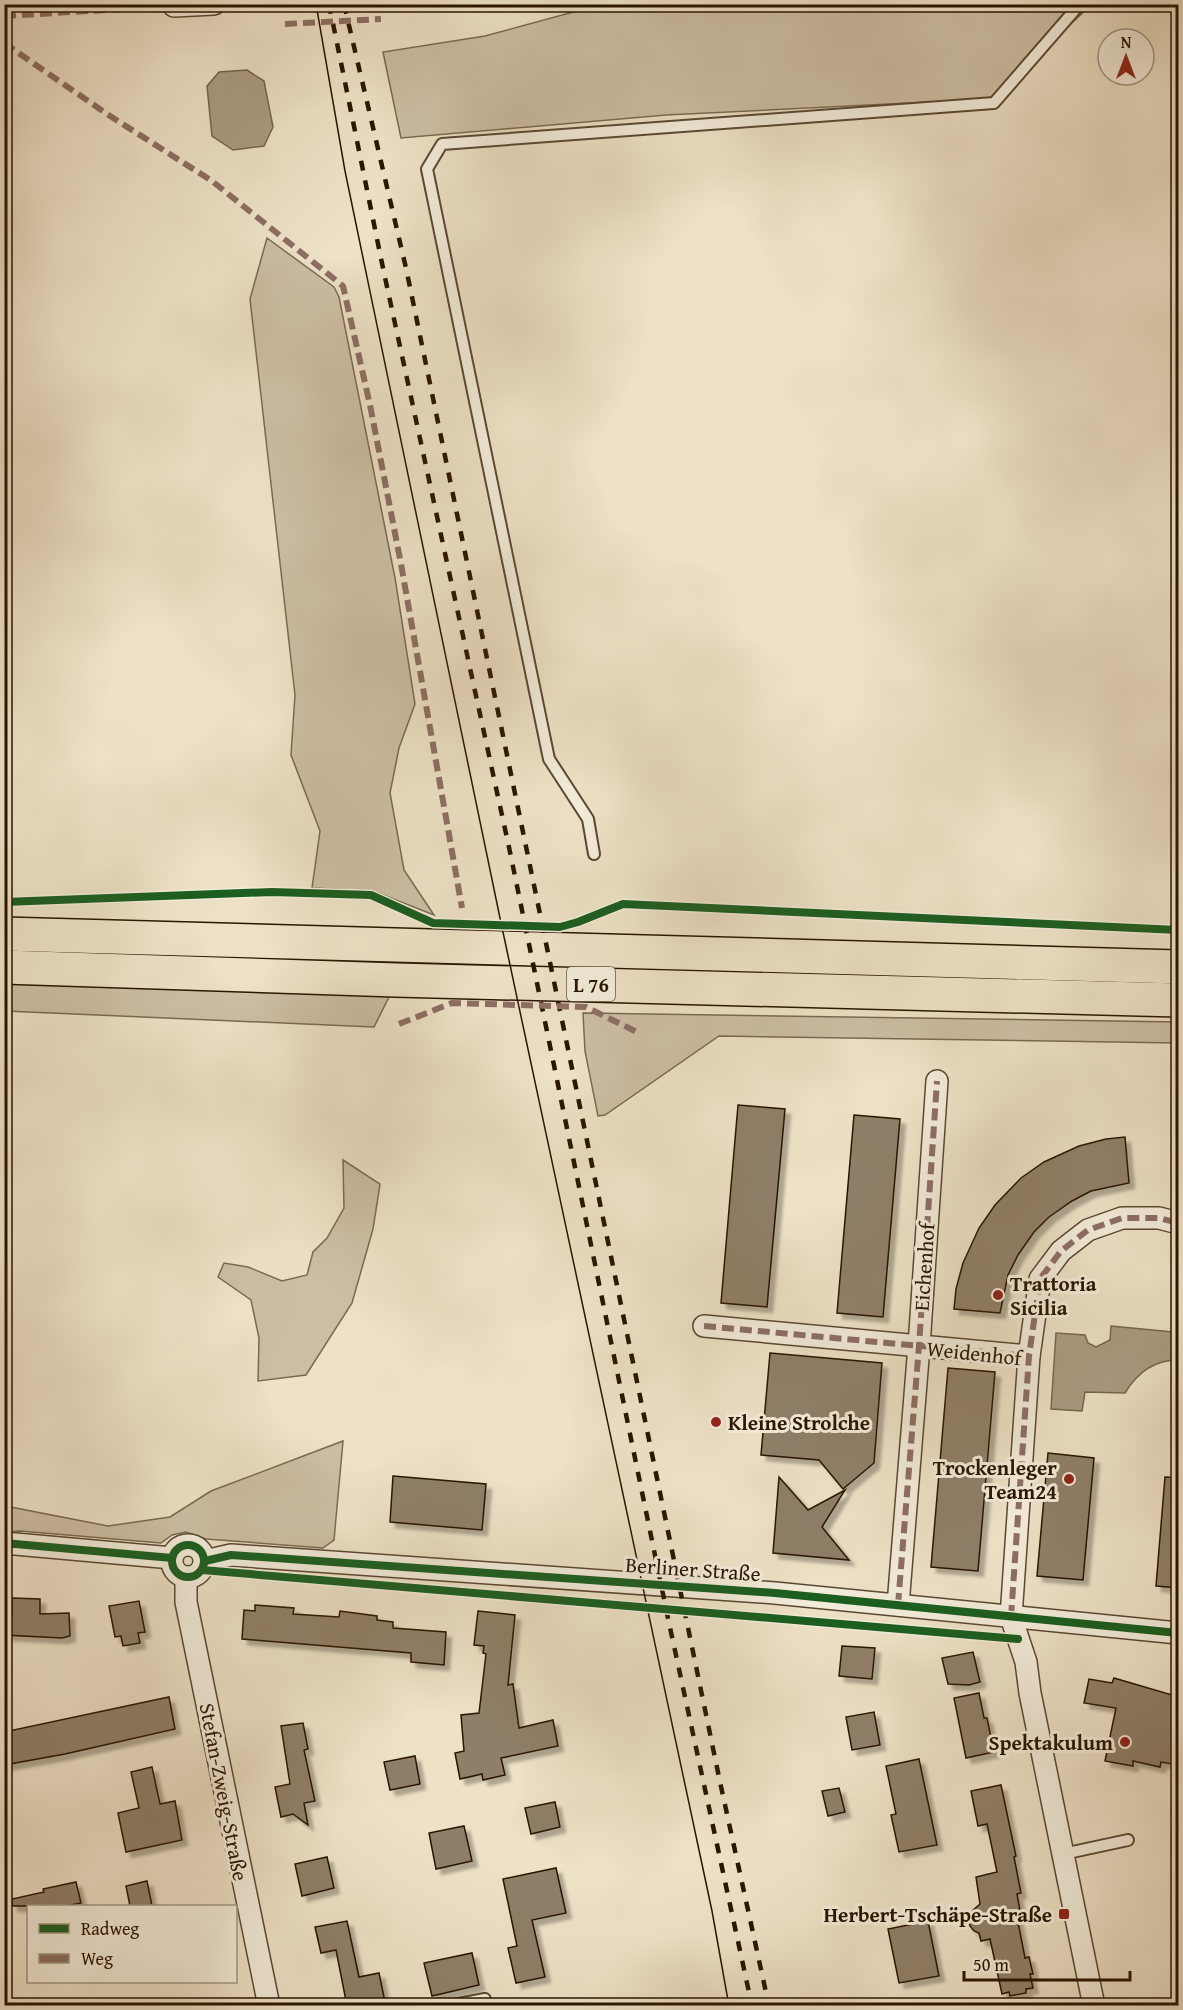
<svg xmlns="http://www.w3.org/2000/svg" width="1183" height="2010" font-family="'Gentium Book Plus',serif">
	<defs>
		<filter id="shadow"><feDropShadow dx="5.5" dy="5.5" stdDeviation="1.5" flood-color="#0004"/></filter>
	</defs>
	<rect width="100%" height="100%" fill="#ede1c6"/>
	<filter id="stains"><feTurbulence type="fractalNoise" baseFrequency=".00333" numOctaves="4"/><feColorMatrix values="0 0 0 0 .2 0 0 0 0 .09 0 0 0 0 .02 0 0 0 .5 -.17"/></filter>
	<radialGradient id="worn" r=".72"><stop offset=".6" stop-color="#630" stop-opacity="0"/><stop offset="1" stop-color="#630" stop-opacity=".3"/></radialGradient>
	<!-- green -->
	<g fill="#ccbea4" stroke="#7a6a52" stroke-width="1.5">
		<polygon points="599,5 1091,5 991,99 666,115 401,138 383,52 485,36"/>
		<polygon points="267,238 334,287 339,297 395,578 415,704 399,748 390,793 404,870 434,915 373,891 312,888 320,831 291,755 295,695 250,299"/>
		<polygon points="5,980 391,993 374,1027 5,1011"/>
		<polygon points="583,1013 1178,1022 1178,1043 719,1036 605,1115 598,1116 585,1051"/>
		<polygon points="343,1160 380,1184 373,1229 352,1303 306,1375 258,1381 259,1338 251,1300 218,1277 224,1263 248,1267 282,1281 307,1275 313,1252 327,1238 344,1208"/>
		<polygon points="343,1441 334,1540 323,1548 206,1539 186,1532 172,1535 161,1543 20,1531 5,1532 5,1506 108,1526 170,1517 211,1491"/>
	</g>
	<!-- water -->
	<g fill="#aa9c83" stroke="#76664f" stroke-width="1.5">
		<polygon points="247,70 264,81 273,127 264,146 233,150 212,136 207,86 219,72"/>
		<path d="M1111 1326 1173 1332 1178 1340V1360C1155 1360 1137 1373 1125 1393L1085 1392 1082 1411 1051 1409 1056 1333 1085 1335 1088 1343 1096 1347 1110 1340Z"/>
	</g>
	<!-- building -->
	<g fill="#8f7f67" stroke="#291500" stroke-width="1.5" filter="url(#shadow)">
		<polygon points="738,1105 785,1109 767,1307 721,1303"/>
		<polygon points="854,1115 900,1119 883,1317 837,1313"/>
		<polygon points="1125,1137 1129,1183 1091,1191 1072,1201 1049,1217 1034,1232 1018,1255 1008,1275 1000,1313 954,1309 956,1289 963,1263 979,1228 995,1205 1021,1178 1044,1162 1079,1146 1106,1139"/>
		<polygon points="770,1353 882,1363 874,1463 843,1489 819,1460 761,1455"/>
		<polygon points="948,1368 995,1372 978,1571 931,1567"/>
		<polygon points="1048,1453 1094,1458 1083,1580 1037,1576"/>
		<polygon points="393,1476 486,1484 482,1530 390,1522"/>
		<polygon points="779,1477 808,1510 845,1490 822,1527 849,1560 773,1553"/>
		<polygon points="1165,1477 1179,1478 1179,1588 1156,1586"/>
		<polygon points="12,1598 40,1599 40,1614 69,1613 70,1636 62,1638 4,1635 4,1615 12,1615"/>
		<polygon points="139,1601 145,1632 138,1633 140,1643 123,1646 121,1636 115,1637 109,1606"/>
		<polygon points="255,1605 294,1608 293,1614 339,1617 340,1611 377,1616 377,1620 393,1622 393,1628 446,1632 444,1665 411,1662 411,1653 242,1639 244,1610 255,1611"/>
		<polygon points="478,1611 515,1615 508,1685 513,1684 519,1728 553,1720 558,1746 501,1758 505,1775 483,1780 482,1774 460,1779 455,1753 464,1751 461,1715 479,1713 486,1654 483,1653 484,1646 474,1645"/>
		<polygon points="842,1646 875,1648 872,1679 839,1676"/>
		<polygon points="973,1652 980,1682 969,1685 948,1684 942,1658"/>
		<polygon points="1114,1678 1179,1697 1179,1765 1161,1762 1160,1767 1133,1761 1133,1766 1105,1761 1116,1708 1084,1703 1089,1679 1112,1683"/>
		<polygon points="979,1693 984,1718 987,1718 994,1752 966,1758 954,1698"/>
		<polygon points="169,1697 175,1729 65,1754 4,1765 4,1732"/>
		<polygon points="874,1712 880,1745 852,1750 846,1717"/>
		<polygon points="303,1723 308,1749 304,1750 315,1801 304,1803 308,1825 293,1814 281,1817 275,1787 290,1784 281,1726"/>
		<polygon points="415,1756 420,1784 390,1790 384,1762"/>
		<polygon points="919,1759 937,1845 899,1852 891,1815 896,1814 886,1766"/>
		<polygon points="152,1767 160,1804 175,1801 182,1840 126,1852 118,1813 139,1808 131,1772"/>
		<polygon points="1001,1785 1016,1856 1014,1857 1021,1893 1017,1894 1021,1916 1017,1917 1025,1958 1029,1957 1033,1974 1030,1974 1033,1988 1026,1989 1026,1993 1010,1996 1009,1992 1002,1994 990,1939 981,1941 979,1933 974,1931 970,1926 968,1919 970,1913 980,1904 976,1877 997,1872 987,1824 978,1826 971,1791"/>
		<polygon points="839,1788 845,1812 828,1816 822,1791"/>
		<polygon points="555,1802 560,1827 531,1834 525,1808"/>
		<polygon points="464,1826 472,1861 436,1869 429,1833"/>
		<polygon points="327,1857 334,1888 302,1896 295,1864"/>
		<polygon points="556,1868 566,1913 532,1920 545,1977 516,1983 508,1948 517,1946 503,1879"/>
		<polygon points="147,1881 152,1906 130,1906 126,1886"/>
		<polygon points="76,1882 81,1903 66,1906 12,1906 12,1899 44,1892 43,1889"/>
		<polygon points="347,1921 359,1977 379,1973 385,2002 367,2006 347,2006 336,1950 321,1953 315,1927"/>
		<polygon points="928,1921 939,1976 899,1983 888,1929"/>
		<polygon points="472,1953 479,1985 432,1996 424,1963"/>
	</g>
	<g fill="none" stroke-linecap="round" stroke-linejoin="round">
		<defs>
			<g id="lane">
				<polyline points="594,854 588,819 549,759 427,169 442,144 994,103 1080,4"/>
				<polyline points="1063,1854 1128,1840"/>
				<polyline points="448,2006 485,1999"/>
			</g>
			<g id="street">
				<polyline points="174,6 214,4"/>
				<polyline points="704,1326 1029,1356"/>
				<polyline points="4,1543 172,1558"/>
				<circle cx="188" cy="1561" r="16"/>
				<polyline points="205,1561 231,1555 775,1593 1178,1633"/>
				<polyline points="186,1577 186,1602 269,2006"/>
				<polyline points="898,1605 919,1346 937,1081"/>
				<polyline points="1094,2006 1030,1693 1026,1662 1011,1617 1029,1356 1040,1279 1061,1251 1088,1230 1122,1218 1159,1218 1178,1223"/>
			</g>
			<g id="primary">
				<polyline points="4,934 1178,967"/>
				<polyline points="4,967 396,980 1178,1000"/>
			</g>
		</defs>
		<!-- lane casing -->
		<use href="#lane" stroke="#5a4832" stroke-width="14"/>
		<!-- street casing -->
		<use href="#street" stroke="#5a4832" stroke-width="24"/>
		<!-- primary casing -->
		<use href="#primary" stroke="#291500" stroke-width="36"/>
		<!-- lane -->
		<use href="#lane" stroke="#f3ecda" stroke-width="10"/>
		<!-- street -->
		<use href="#street" stroke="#f3ecda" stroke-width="21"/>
		<!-- primary -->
		<use href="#primary" stroke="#ede1c6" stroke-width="33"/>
		<!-- tram -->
		<polyline stroke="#291500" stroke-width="1.5" points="316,4 345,171 500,918 712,1911 729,2006"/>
		<!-- rail -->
		<g stroke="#291500" stroke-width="4.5" stroke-dasharray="10 10" stroke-linecap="butt">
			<polyline points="329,4 384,273 510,852 669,1623 752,2006"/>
			<polyline points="344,4 406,268 720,1782 769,2006"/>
		</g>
		<!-- quiet -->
		<g stroke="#8d6e63" stroke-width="6" stroke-dasharray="12 6" stroke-linecap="butt">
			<polyline points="4,16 174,6"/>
			<polyline points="285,24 381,19"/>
			<polyline points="4,43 107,114 212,181 343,286 370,405 401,564 462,908"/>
			<polyline points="399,1024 452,1003 586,1007 639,1033"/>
			<polyline points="704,1326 1029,1356"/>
			<polyline points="898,1605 919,1346 937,1081"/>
			<polyline points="1011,1617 1029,1356 1040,1279 1061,1251 1088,1230 1122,1218 1159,1218 1178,1223"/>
		</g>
		<defs>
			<g id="cycleway">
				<polyline points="4,902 272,892 371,895 433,923 560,927 578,922 623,904 1178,930"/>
				<polyline points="4,1543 172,1558"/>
				<circle cx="188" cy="1561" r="16"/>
				<polyline points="205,1561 231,1555 775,1593 1178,1633"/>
				<path d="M202 1570C474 1595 746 1614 1018 1639"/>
			</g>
		</defs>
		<!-- cycleway casing -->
		<use href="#cycleway" stroke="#f3ecda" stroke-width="11"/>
		<!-- cycleway -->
		<use href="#cycleway" stroke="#1b5e20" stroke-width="8"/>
	</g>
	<!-- markers -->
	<g fill="#8f2418" stroke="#f3ecda" stroke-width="2">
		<circle cx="998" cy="1295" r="6"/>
		<circle cx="716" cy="1422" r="6"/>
		<circle cx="1069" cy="1479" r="6"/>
		<circle cx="1125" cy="1742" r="6"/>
		<rect x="1058" y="1908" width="12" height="12" rx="3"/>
	</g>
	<g text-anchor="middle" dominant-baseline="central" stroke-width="6" stroke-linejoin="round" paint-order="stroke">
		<!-- shield labels -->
		<rect fill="#f3ecda" stroke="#665641" stroke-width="1.5" x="567" y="967" width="48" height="34" rx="4.5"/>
		<g font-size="20" font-weight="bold" fill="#291500">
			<text x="591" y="984">L 76</text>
		</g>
		<!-- street labels -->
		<g font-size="21" fill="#291500" stroke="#f3ecda">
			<text transform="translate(924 1267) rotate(-86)">Eichenhof</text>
			<text transform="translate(974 1353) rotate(6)">Weidenhof</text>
			<text transform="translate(693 1569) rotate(4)">Berliner Straße</text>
			<text transform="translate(224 1792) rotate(79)">Stefan-Zweig-Straße</text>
		</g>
		<!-- poi labels -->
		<g font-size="21" font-weight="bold" fill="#291500" stroke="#f3ecda" text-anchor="end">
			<text x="1010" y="1283" text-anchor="start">Trattoria<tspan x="1010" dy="24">Sicilia</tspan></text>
			<text x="728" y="1422" text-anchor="start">Kleine Strolche</text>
			<text x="1057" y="1467">Trockenleger<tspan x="1057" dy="24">Team24</tspan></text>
			<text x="1113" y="1742">Spektakulum</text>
			<text x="1052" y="1914">Herbert-Tschäpe-Straße</text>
		</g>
	</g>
	<!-- margin -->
	<rect width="1183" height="2010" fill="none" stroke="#ede1c6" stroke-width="24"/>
	<rect x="6" y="6" width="1171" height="1998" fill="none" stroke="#291500" stroke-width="3"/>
	<rect x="12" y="12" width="1159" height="1986" fill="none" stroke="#291500" stroke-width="1.5"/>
	<!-- legend -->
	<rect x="27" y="1905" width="210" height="78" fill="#f3ecda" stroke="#a29683" stroke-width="1.5"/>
	<rect x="39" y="1924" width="30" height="9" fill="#1b5e20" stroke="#a29683" stroke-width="1.5"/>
	<text x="81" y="1935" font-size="18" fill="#291500">Radweg</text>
	<rect x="39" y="1954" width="30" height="9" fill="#8d6e63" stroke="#a29683" stroke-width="1.5"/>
	<text x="81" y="1965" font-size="18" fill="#291500">Weg</text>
	<!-- north arrow -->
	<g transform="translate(1126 57)"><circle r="28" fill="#f3ecda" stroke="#a29683" stroke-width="1.5"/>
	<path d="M0-4.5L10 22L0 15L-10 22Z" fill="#8f2418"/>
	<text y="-9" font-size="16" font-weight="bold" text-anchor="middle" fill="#291500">N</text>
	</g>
	<!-- scale -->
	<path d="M964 1971v9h166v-9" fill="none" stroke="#291500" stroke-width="3"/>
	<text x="973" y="1971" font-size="18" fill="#291500" stroke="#f3ecda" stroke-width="4.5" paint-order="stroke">50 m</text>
	<rect width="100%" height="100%" filter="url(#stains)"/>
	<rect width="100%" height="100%" fill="url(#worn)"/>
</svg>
